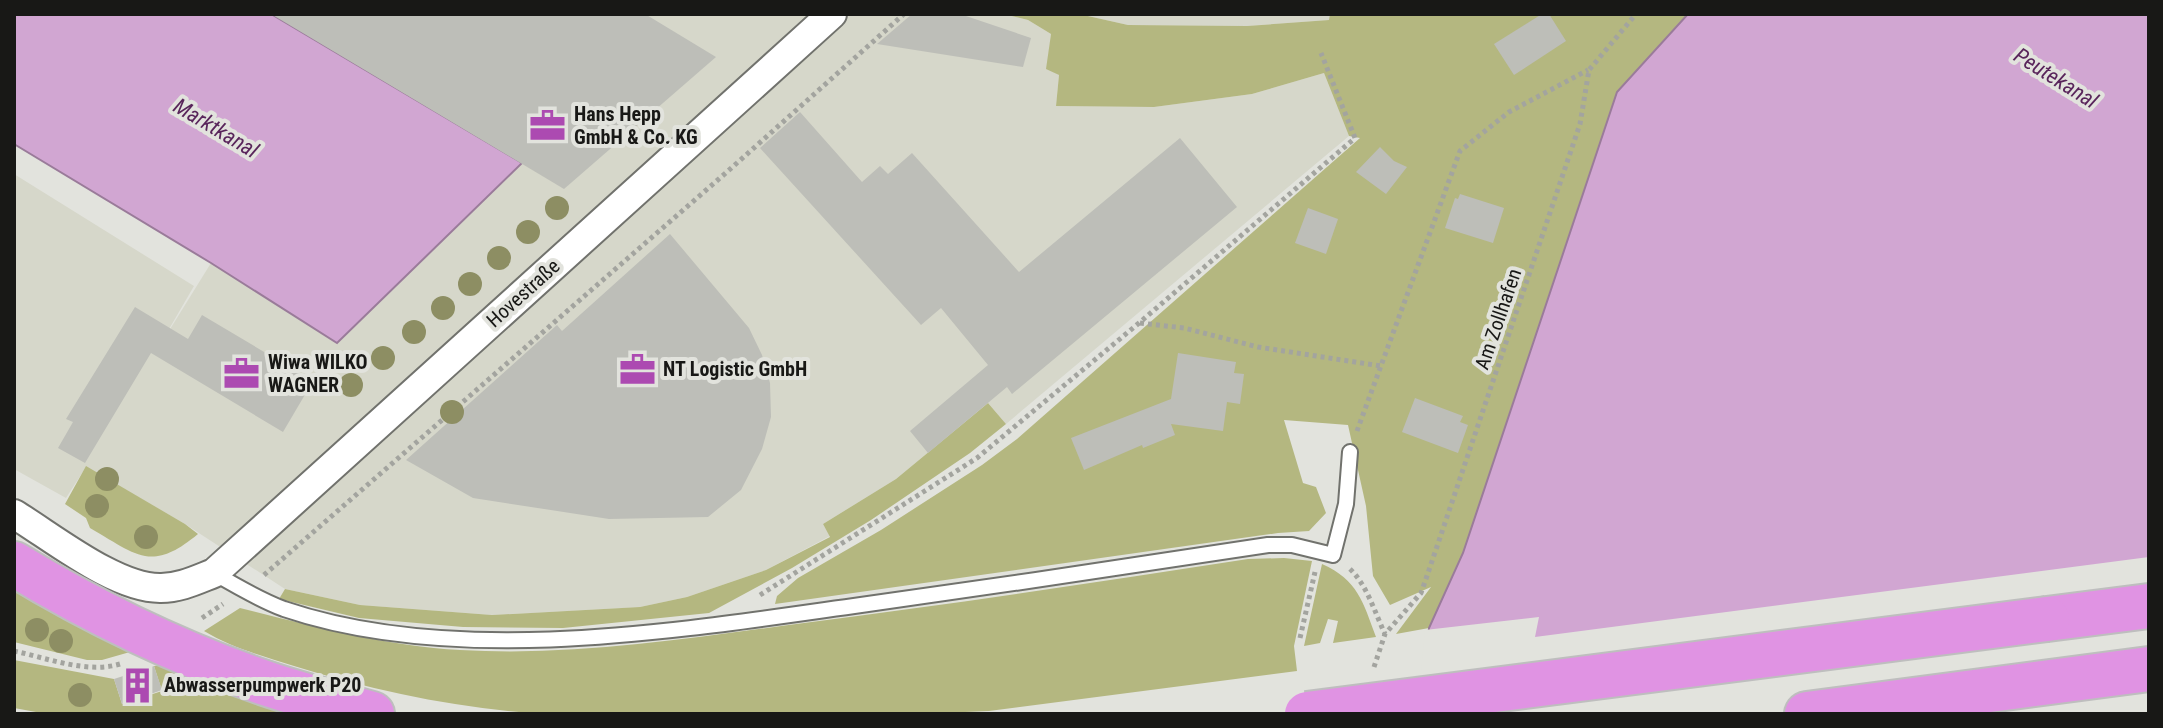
<svg xmlns="http://www.w3.org/2000/svg" width="2163" height="728" font-family="'Roboto Condensed',sans-serif">
	<rect width="100%" height="100%" fill="#e2e3dd"/>
	<!-- built -->
	<g fill="#d6d7ca">
		<polygon points="271,14 1003,14 1028,20 1051,34 1047,68 1059,75 1056,106 1154,107 1252,94 1324,73 1349,136 1006,424 988,403 896,479 823,524 830,536 766,570 687,597 640,607 492,615 360,605 285,589 185,524 86,467 66,498 14,469 14,174 194,286 154,355 211,263 337,343"/>
		<polygon points="1079,14 1330,14 1330,20 1247,26 1128,25"/>
	</g>
	<!-- green -->
	<g fill="#b4b780">
		<polygon points="1003,14 1079,14 1128,25 1247,26 1329,20 1330,14 1688,14 1617,92 1463,553 1429,628 1396,634 1431,587 1390,605 1373,576 1366,506 1348,425 1284,420 1303,483 1316,487 1326,513 1309,531 1278,533 775,604 777,596 798,578 881,530 982,465 1017,439 1360,138 1349,136 1324,73 1252,94 1154,107 1056,106 1059,75 1046,69 1051,34 1028,20"/>
		<polygon points="988,403 1006,424 970,453 871,520 792,568 709,613 563,628 463,627 359,618 279,599 285,589 360,605 492,615 640,607 687,597 766,570 830,537 823,524 896,479"/>
		<path d="M86 466 185 524 198 534C151 573 137 555 90 528L86 518 65 504Z"/>
		<path d="M1284 558 1312 561 1294 646 1297 671 989 711 918 714H541C456 708 375 691 294 666 263 656 232 648 204 631L240 608C313 626 385 646 460 650 575 657 690 638 804 623 952 604 1100 582 1248 559Z"/>
		<path d="M1322 564C1358 580 1363 602 1376 637L1333 643 1338 621 1328 619 1320 643 1304 646Z"/>
		<polygon points="14,583 130,652 102,660 87,660 14,642"/>
		<polygon points="14,660 114,679 122,704 162,691 154,666 164,665 312,714 47,714 14,708"/>
	</g>
	<!-- water -->
	<g fill="#d1a6d2" stroke="#9a7b9a" stroke-width="2">
		<polygon points="14,14 271,14 522,163 337,343 211,263 14,144"/>
		<polygon points="1688,14 2149,14 2149,714 1421,714 1429,628 1463,553 1617,92"/>
	</g>
	<!-- pier -->
	<polygon fill="#e2e3dd" points="2149,557 2149,714 1417,714 1425,630 1539,617 1535,637"/>
	<!-- building -->
	<g fill="#bdbeb8">
		<polygon points="271,14 645,14 716,57 564,189"/>
		<polygon points="912,14 960,14 1031,38 1023,67 877,44"/>
		<polygon points="1542,14 1549,14 1566,41 1514,75 1494,44"/>
		<polygon points="800,112 862,182 880,166 888,174 912,153 1019,272 1180,138 1237,207 1012,394 1007,387 928,453 910,431 988,365 941,308 921,325 760,148"/>
		<polygon points="1380,147 1394,161 1407,167 1386,194 1356,172"/>
		<polygon points="1460,194 1504,208 1493,243 1445,228 1455,198 1458,199"/>
		<polygon points="1308,208 1338,219 1326,254 1295,243"/>
		<polygon points="670,234 749,328 762,355 770,383 771,417 762,449 741,490 708,517 609,519 473,498 406,460 557,325 562,331"/>
		<polygon points="135,307 188,339 202,315 313,381 283,432 151,353 85,463 58,448 73,422 66,419"/>
		<polygon points="1178,353 1236,362 1234,373 1244,374 1240,404 1227,402 1223,431 1171,424 1175,435 1143,448 1142,445 1084,470 1071,438 1171,399"/>
		<polygon points="1415,398 1463,416 1460,422 1468,425 1458,453 1402,432"/>
		<polygon points="154,666 162,690 122,704 114,679"/>
	</g>
	<g fill="none" stroke-linecap="round" stroke-linejoin="round">
		<defs>
			<path id="lane" d="M214 573C236 586 260 600 284 609 458 668 682 630 861 605 997 586 1132 566 1268 545H1292L1333 555 1346 504 1350 452"/>
			<path id="street" d="M14 514C52 537 116 589 161 588 180 588 196 580 214 573L832 14"/>
			<g id="highway">
				<path d="M14 564C93 612 178 653 265 683 300 695 337 704 372 714"/>
				<polyline points="2047,619 2149,606"/>
				<polyline points="1807,714 2149,669"/>
			</g>
		</defs>
		<!-- lane casing -->
		<use href="#lane" stroke="#71726d" stroke-width="18"/>
		<!-- street casing -->
		<use href="#street" stroke="#71726d" stroke-width="32"/>
		<!-- highway casing -->
		<use href="#highway" stroke="#bebebe" stroke-width="48"/>
		<!-- path -->
		<g stroke="#a3a49f" stroke-width="5" stroke-dasharray="4 4" stroke-linecap="butt">
			<polyline points="1140,323 1184,328 1258,347 1381,366"/>
			<polyline points="1357,431 1460,151 1509,112 1588,70"/>
			<path d="M1350 569C1367 585 1375 613 1385 634"/>
			<polyline points="264,575 728,171 904,14"/>
			<polyline points="760,595 977,458 1139,323 1355,138 1321,53"/>
			<polyline points="202,618 223,604"/>
			<polyline points="1300,638 1315,572"/>
			<path d="M14 651C47 658 87 674 120 664"/>
			<polyline points="1374,667 1385,634 1421,593 1428,573 1580,124 1589,70 1636,14"/>
		</g>
		<!-- lane -->
		<use href="#lane" stroke="#fff" stroke-width="14"/>
		<!-- street -->
		<use href="#street" stroke="#fff" stroke-width="28"/>
		<!-- highway -->
		<use href="#highway" stroke="#e093e3" stroke-width="44"/>
		<defs>
			<polyline id="highway-bridge" points="1307,714 2047,619"/>
		</defs>
		<!-- highway-bridge casing -->
		<use href="#highway-bridge" stroke="#bebebe" stroke-width="48" stroke-linecap="butt"/>
		<!-- highway-bridge -->
		<use href="#highway-bridge" stroke="#e093e3" stroke-width="44"/>
	</g>
	<!-- trees -->
	<g fill="#8d8e63">
		<circle cx="557" cy="208" r="12"/>
		<circle cx="528" cy="232" r="12"/>
		<circle cx="499" cy="258" r="12"/>
		<circle cx="470" cy="284" r="12"/>
		<circle cx="443" cy="308" r="12"/>
		<circle cx="414" cy="332" r="12"/>
		<circle cx="383" cy="358" r="12"/>
		<circle cx="351" cy="385" r="12"/>
		<circle cx="452" cy="412" r="12"/>
		<circle cx="107" cy="479" r="12"/>
		<circle cx="97" cy="506" r="12"/>
		<circle cx="146" cy="537" r="12"/>
		<circle cx="37" cy="630" r="12"/>
		<circle cx="61" cy="641" r="12"/>
		<circle cx="80" cy="695" r="12"/>
	</g>
	<!-- icons -->
	<defs>
		<symbol id="office-bare" viewBox="-9 -9 18 18"><path d="M-6-3h4V-5.5h4V-3h4V5H-6ZM-1-4.5V-3h2v-1.5ZM-6 0V1H6V0Z" fill="#ac4ab1" stroke="#e2e3dd" stroke-width="2.5" paint-order="stroke"/></symbol>
		<symbol id="building-bare" viewBox="-9 -9 18 18"><path d="M-4-6H4V6H1V3H-1V6H-4ZM-2.5-4.3h1.7v1.8h-1.7ZM.8-4.3h1.7v1.8H.8ZM-2.5-1h1.7V.8h-1.7ZM.8-1h1.7V.8H.8Z" fill="#ac4ab1" stroke="#e2e3dd" stroke-width="2.5" paint-order="stroke"/></symbol>
	</defs>
	<g fill-rule="evenodd">
		<use href="#office-bare" x="522" y="100" width="51" height="51"/>
		<use href="#office-bare" x="612" y="344" width="51" height="51"/>
		<use href="#office-bare" x="216" y="348" width="51" height="51"/>
		<use href="#building-bare" x="112" y="660" width="51" height="51"/>
	</g>
	<g text-anchor="middle" dominant-baseline="central" stroke-width="8" stroke-linejoin="round" paint-order="stroke">
		<!-- poi labels -->
		<g font-size="20" font-weight="bold" fill="#181816" stroke="#e2e3dd" text-anchor="start">
			<text x="574" y="114">Hans Hepp<tspan x="574" dy="23">GmbH &amp; Co. KG</tspan></text>
			<text x="268" y="362">Wiwa WILKO<tspan x="268" dy="23">WAGNER</tspan></text>
			<text x="663" y="369">NT Logistic GmbH</text>
			<text x="164" y="685">Abwasserpumpwerk P20</text>
		</g>
		<!-- street labels -->
		<g font-size="20" fill="#181816" stroke="#e2e3dd">
			<text transform="translate(523 293) rotate(-42)">Hovestraße</text>
			<text transform="translate(1498 319) rotate(-71)">Am Zollhafen</text>
		</g>
		<!-- water labels -->
		<g font-size="22" font-style="italic" fill="#59255b" stroke="#e2e3dd">
			<text transform="translate(2056 78) rotate(32)">Peutekanal</text>
			<text transform="translate(216 128) rotate(31)">Marktkanal</text>
		</g>
	</g>
	<!-- border -->
	<rect width="2163" height="728" fill="none" stroke="#181816" stroke-width="32"/>
</svg>
